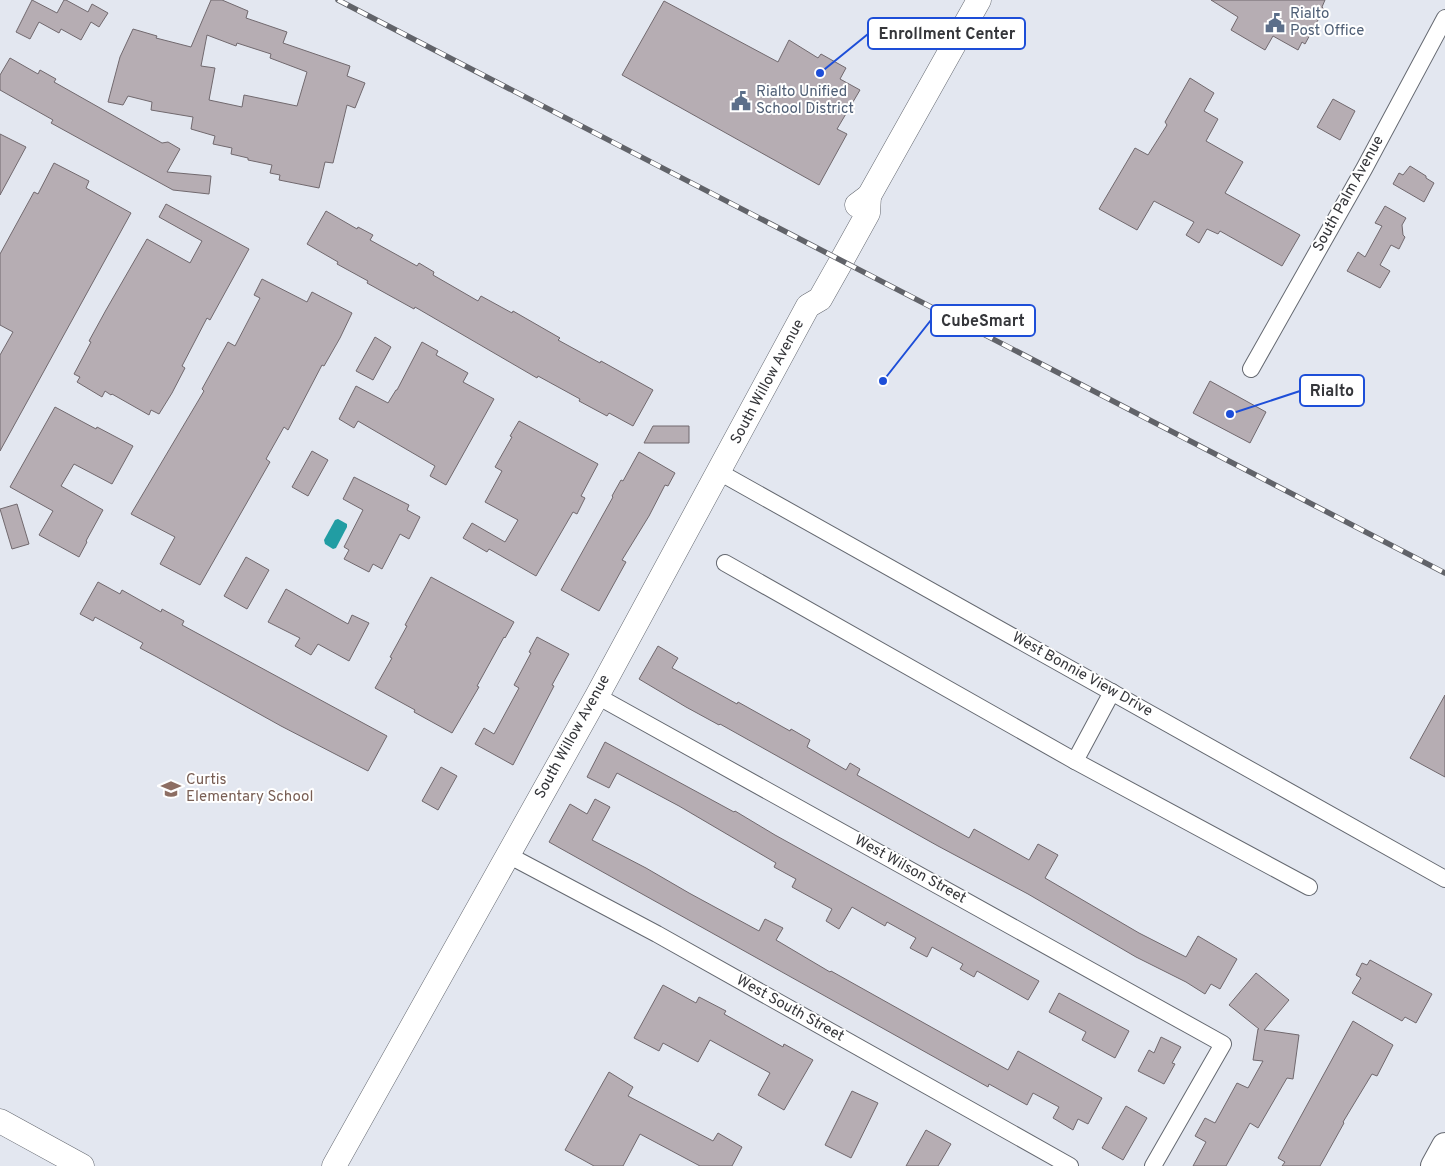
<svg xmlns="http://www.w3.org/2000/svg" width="1445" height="1166" font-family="Overpass,sans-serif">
	<rect width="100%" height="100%" fill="#e3e7f0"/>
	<!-- water -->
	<polygon fill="#219da3" points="338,519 347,524 347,527 336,548 333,549 325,544 324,540 335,520"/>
	<!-- building -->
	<g fill="#b6adb3" stroke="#71696e" fill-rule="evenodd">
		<polygon points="32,0 57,13 64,0 66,0 88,12 92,4 108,13 99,27 91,22 81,40 61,29 59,33 39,22 30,39 16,32"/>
		<path d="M211 0H222L248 11 246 18 287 32 283 43 350 66 347 76 365 83 355 108 347 105 333 163 325 162 319 188 279 180 280 175 270 173 272 165 248 160V158L231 154 232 148 213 144 215 136 191 129 193 117 151 110 152 102 128 96 123 105 108 102 120 57 133 29 157 36 156 38 191 47ZM207 35 236 46 237 43 271 54 270 58 307 72 297 106 244 95 242 107 209 100 215 68 201 66Z"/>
		<polygon points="1211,0 1325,0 1322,7 1324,9 1305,44 1302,42 1298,50 1273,36 1265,50 1231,30 1238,17"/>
		<polygon points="664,1 778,62 789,40 818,58 821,54 846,68 840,79 860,90 837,129 847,134 819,185 622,75"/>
		<polygon points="10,58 38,74 40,70 56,79 54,82 162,143 168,142 180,149 167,172 211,176 209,194 173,190 51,123 53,120 0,90 0,75"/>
		<polygon points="1190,78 1214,93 1204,111 1218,119 1206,141 1243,162 1225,193 1300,235 1282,266 1220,231 1218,234 1207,229 1199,243 1186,235 1194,222 1154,201 1137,230 1099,209 1135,148 1148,155 1167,125 1165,122"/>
		<polygon points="1333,99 1355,111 1340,140 1317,127"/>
		<polygon points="0,134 26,147 0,195"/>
		<polygon points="54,163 89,181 86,188 131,213 0,451 0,355 13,332 0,325 0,254 34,192 38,194"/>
		<polygon points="1410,166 1426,176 1426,178 1434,183 1424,202 1393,184 1399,173 1403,175"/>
		<polygon points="166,204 249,249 210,320 207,318 182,366 185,368 172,393 159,414 151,410 149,415 112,394 111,395 105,391 102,397 77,382 80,377 74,374 91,342 89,341 106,310 147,239 190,263 202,241 159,217"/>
		<polygon points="1385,206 1406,218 1402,225 1403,235 1405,237 1399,249 1391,245 1380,265 1390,271 1380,288 1347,271 1358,252 1365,257 1382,226 1375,223"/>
		<polygon points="326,211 357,229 358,227 373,235 370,240 417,266 419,263 434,272 433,275 478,301 481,296 512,313 513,311 560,338 558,340 600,363 601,361 653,390 633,426 609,413 607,416 579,401 580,399 538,376 537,378 415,307 414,309 367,283 368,281 337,264 338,262 307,244"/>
		<polygon points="262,279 307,302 312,292 352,313 340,338 324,366 322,365 288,430 284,427 266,459 270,462 200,585 160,564 175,537 131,514 204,391 202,389 228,342 235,346 260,298 254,295"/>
		<polygon points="375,337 391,347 373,380 356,371"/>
		<polygon points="422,342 438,351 436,355 468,373 463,382 494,399 446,485 430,476 435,466 358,421 354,428 339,419 356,386 388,403 396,390 397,390"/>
		<polygon points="1210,381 1266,412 1250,443 1193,413"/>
		<polygon points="55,407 96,429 97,427 133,446 112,484 74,464 61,486 103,510 86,541 87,542 79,557 39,535 53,511 10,487"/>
		<polygon points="519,421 598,464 581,496 585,498 577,514 573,512 536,576 489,549 487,552 463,538 472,523 505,542 518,520 485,502 502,471 495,467 512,437 510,436"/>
		<polygon points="653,426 689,426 689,443 644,443"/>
		<polygon points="312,451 328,460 308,496 292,487"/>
		<polygon points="639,452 675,473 668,486 665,485 649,516 622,560 626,562 599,611 561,590 613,497 612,496 621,480 623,481"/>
		<polygon points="354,477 409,505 407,510 420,517 409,539 400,534 382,569 373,564 369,572 344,559 349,550 344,547 363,510 343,499"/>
		<polygon points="17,504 29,544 12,549 0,509"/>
		<polygon points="246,557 269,570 247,609 224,596"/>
		<polygon points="431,577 514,622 505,638 504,637 477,686 479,687 452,733 414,712 415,710 375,688 392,658 390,657 407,626 405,625"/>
		<polygon points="98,582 120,594 122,590 161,612 162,609 184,621 182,625 387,736 368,771 281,726 157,657 140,648 143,643 95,617 93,621 80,614"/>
		<polygon points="286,589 348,624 352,615 369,623 349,661 318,644 311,655 295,646 300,638 268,622"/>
		<polygon points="537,637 569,654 552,685 554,686 513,765 475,744 484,728 494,734 519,688 514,685 531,653 529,652"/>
		<polygon points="658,646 678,658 672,668 737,704 738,702 790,731 791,729 810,740 807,747 846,770 850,763 860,769 857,775 969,838 974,829 1029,860 1038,844 1058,855 1045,878 1139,933 1186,957 1198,936 1237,959 1220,989 1211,984 1205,994 1186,982 1136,957 1028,894 938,846 720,724 719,725 686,707 639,679"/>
		<polygon points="1445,695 1445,777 1410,758"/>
		<polygon points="605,742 734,812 735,811 775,835 1039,981 1028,1000 977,971 974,977 960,969 963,964 932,947 927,957 910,948 916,938 887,922 885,926 852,907 839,929 826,921 832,909 792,887 796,879 774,867 776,863 679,806 617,773 609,788 587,777"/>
		<polygon points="441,767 457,776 438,810 422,801"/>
		<polygon points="595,799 610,807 592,840 646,868 689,893 759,931 765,919 783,928 776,940 830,972 831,971 1008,1070 1018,1051 1102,1098 1088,1124 1078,1119 1073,1130 1053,1118 1059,1107 1033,1093 1027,1105 989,1084 988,1087 549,842 570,804 587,814"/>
		<polygon points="1370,960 1432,994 1416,1023 1405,1017 1402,1021 1352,993 1361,978 1356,975 1362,963 1367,965"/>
		<polygon points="1256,973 1289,1000 1264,1030 1299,1035 1293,1079 1287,1078 1258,1128 1250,1123 1226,1166 1193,1166 1206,1142 1195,1136 1205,1118 1215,1123 1237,1083 1248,1088 1263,1061 1253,1060 1258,1029 1259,1029 1229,1005"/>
		<polygon points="663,985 696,1003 699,997 726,1011 724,1014 783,1047 784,1044 813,1060 784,1110 758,1095 770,1073 710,1040 698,1062 663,1043 659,1051 634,1038"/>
		<polygon points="1059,993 1129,1031 1115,1058 1082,1040 1086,1032 1049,1012"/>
		<polygon points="1353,1021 1393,1045 1377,1076 1372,1074 1343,1122 1344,1123 1320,1166 1282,1166 1285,1162 1278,1158"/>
		<polygon points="1161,1037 1181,1047 1172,1063 1175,1064 1164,1084 1138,1071 1149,1050 1154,1053"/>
		<polygon points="609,1072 633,1087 628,1096 713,1141 718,1133 742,1147 732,1166 700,1166 640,1134 623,1166 594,1166 565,1150"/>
		<polygon points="852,1091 878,1103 851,1158 825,1145"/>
		<polygon points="1126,1106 1147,1118 1123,1160 1102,1148"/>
		<polygon points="926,1130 951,1144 938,1166 906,1166"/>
	</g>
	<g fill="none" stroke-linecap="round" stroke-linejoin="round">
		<defs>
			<g id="street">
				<polyline points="1251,369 1364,169 1445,18"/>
				<polyline points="719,472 1445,879"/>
				<polyline points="725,563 1075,761 1309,887"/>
				<polyline points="597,696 1223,1044 1153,1166"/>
				<polyline points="1075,761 1112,692"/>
				<polyline points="508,855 657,934 1070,1166"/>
			</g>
			<g id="secondary">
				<polyline points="857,205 869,196 979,0"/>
				<polyline points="0,1121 82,1166"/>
				<polyline points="334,1166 597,696 808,306 820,299 842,260 868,213 869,196"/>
			</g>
			<polyline id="primary" points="1434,1166 1445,1146"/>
		</defs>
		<!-- street casing -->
		<use href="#street" stroke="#656971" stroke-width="18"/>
		<!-- secondary casing -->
		<use href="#secondary" stroke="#656971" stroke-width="25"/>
		<!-- primary casing -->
		<use href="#primary" stroke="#656971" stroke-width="28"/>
		<!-- street -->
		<use href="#street" stroke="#fff" stroke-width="16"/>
		<!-- secondary -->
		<use href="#secondary" stroke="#fff" stroke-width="24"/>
		<!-- primary -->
		<use href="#primary" stroke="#fff" stroke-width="26"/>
		<defs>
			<polyline id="rail" points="338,0 1445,573"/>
		</defs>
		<!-- rail casing -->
		<use href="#rail" stroke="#616369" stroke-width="5.5"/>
		<!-- rail -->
		<use href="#rail" stroke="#fff" stroke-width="4" stroke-dasharray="11" stroke-linecap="butt"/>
	</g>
	<!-- icons -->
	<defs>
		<symbol id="civic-bare" viewBox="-9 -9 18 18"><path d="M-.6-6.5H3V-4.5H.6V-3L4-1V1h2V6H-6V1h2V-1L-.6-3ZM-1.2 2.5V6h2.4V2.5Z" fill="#5c6f8a" stroke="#fff" stroke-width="2.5" paint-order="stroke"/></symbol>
		<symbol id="school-bare" viewBox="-9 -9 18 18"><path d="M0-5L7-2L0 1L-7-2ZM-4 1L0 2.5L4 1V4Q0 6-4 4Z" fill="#8d6e63" stroke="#fff" stroke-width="2.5" paint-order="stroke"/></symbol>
	</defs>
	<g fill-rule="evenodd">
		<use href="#civic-bare" x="1261" y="9" width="28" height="28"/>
		<use href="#civic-bare" x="727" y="87" width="28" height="28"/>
		<use href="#school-bare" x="157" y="775" width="28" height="28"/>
	</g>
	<g text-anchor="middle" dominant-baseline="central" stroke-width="4" stroke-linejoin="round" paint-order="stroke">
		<!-- service labels -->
		<g font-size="15" fill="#4e5e75" stroke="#fff" text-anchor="start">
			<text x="1290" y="14">Rialto<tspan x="1290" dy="17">Post Office</tspan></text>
			<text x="756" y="92">Rialto Unified<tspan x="756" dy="17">School District</tspan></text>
		</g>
		<!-- street labels -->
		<g font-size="15" fill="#35363a" stroke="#fff">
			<text transform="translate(1349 194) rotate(-61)">South Palm Avenue</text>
			<text transform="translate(768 382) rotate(-62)">South Willow Avenue</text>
			<text transform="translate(1082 675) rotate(29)">West Bonnie View Drive</text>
			<text transform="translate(573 737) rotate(-61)">South Willow Avenue</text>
			<text transform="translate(910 870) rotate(29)">West Wilson Street</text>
			<text transform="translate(790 1009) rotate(29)">West South Street</text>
		</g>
		<!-- education labels -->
		<g font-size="15" fill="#785e54" stroke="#fff" text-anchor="start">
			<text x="186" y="780">Curtis<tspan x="186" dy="17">Elementary School</tspan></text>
		</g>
	</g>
	<!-- callouts -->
	<path fill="none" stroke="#1d4ed8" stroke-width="2" d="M820 73L868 34M883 381L931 320M1230 414L1300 391"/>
	<g fill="#1d4ed8" stroke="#fff" stroke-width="2">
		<circle cx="820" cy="73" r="5"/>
		<circle cx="883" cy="381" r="5"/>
		<circle cx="1230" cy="414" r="5"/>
	</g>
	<g fill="#fff" stroke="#1d4ed8" stroke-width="2">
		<rect x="868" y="18" width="157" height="31" rx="5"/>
		<rect x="931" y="305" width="104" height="31" rx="5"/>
		<rect x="1300" y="375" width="64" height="31" rx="5"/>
	</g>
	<g font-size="16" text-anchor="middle" font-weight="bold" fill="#35363a">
		<text x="947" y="39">Enrollment Center</text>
		<text x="983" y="326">CubeSmart</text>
		<text x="1332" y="396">Rialto</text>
	</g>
</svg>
